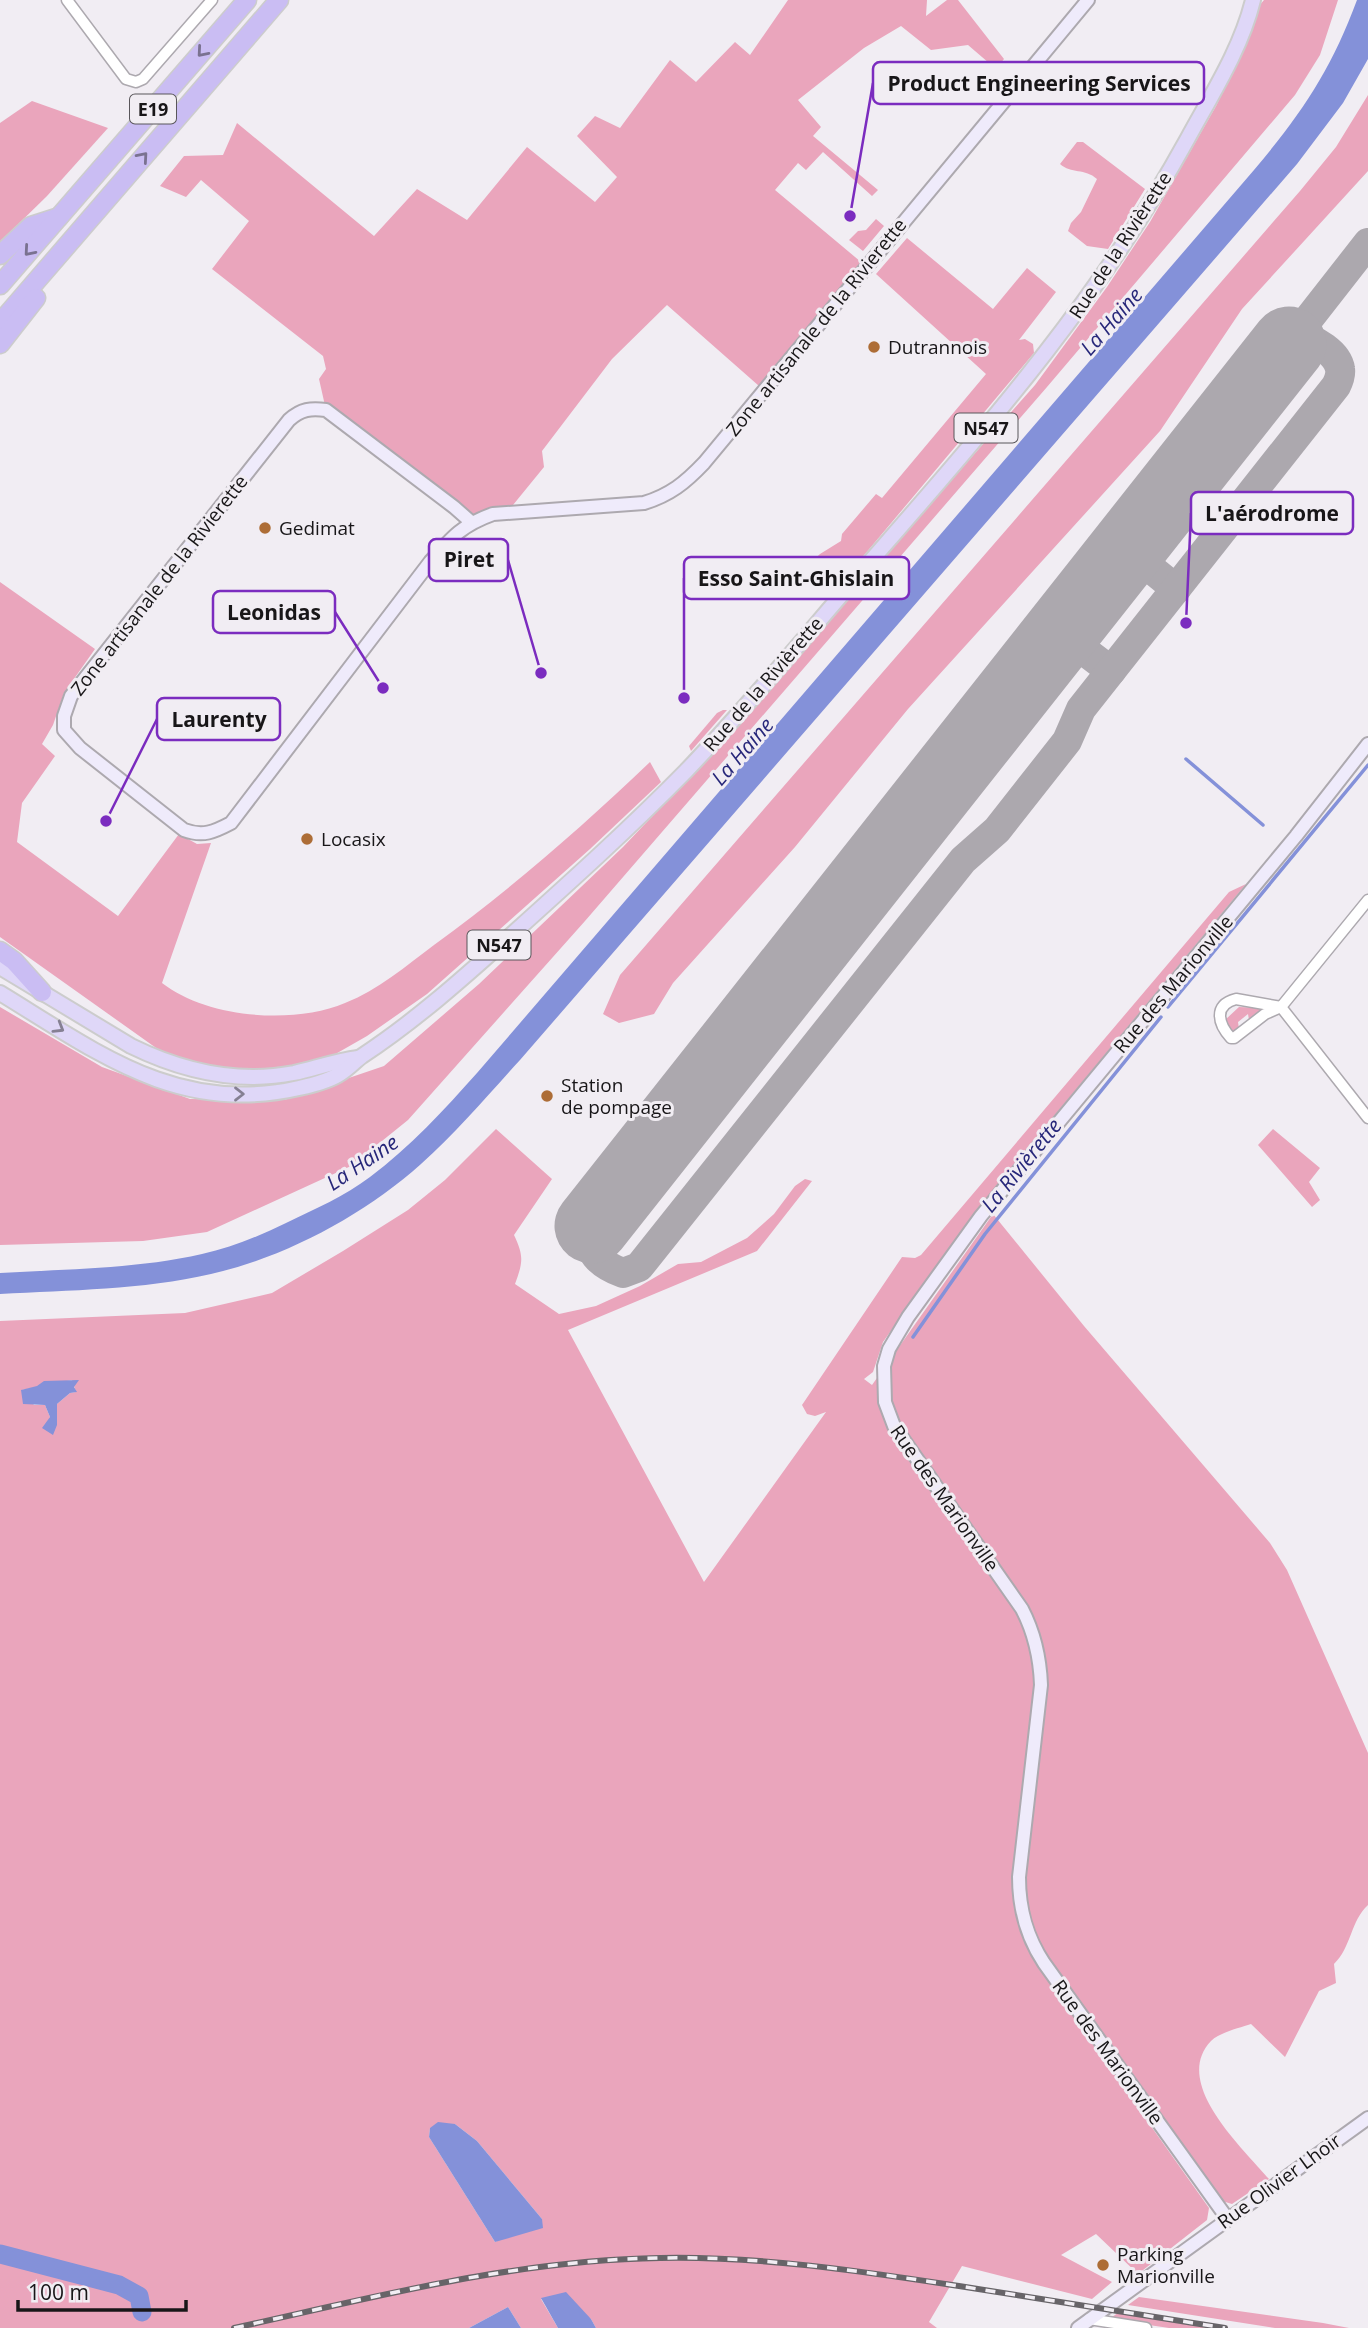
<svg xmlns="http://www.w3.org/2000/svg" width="1368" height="2328" font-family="'Open Sans',sans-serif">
	<rect width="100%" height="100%" fill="#f1edf3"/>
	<!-- green -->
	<g fill="#eaa5bc" fill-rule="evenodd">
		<polygon points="788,0 927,0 926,16 947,0 958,0 1004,59 996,69 968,45 931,50 901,26 864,48 798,100 821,127 813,136 878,190 872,196 823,152 806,170 798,163 775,190 861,262 759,386 667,305 612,359 542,451 544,467 513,505 467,518 326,410 319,379 326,369 323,356 212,269 249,221 201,180 186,197 160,186 184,156 223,155 237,123 374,236 417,189 467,220 527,147 595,202 617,177 577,136 595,116 620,128 670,60 696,82 735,42 750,55"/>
		<polygon points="1264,0 1338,0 1320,55 1295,95 1047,387 585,921 408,1120 351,1166 207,1232 143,1241 0,1245 0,1007 102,1067 190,1099 284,1100 384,1066 479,984 623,847 699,767 1035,385 1107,287 1150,222 1216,106 1248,39 1258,7"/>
		<polygon points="1368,95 1368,171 1242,309 1160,431 908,709 795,847 673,983 654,1014 619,1023 603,1014 620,975 1300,191 1336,147"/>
		<polygon points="32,101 108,128 47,196 0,242 0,123"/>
		<path d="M1077 142H1083L1145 189 1108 249 1087 246 1068 231 1071 223 1081 212 1097 179C1085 168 1071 174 1060 164Z"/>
		<polygon points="876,219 884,226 863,251 849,240 858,231 866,230"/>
		<polygon points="907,238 993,309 1027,268 1056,292 1019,340 1025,339 1033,344 1034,353 834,591 805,568 820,554 841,541 842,534 876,494 882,498 986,374 876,274"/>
		<path d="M0 582 95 649 64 693 53 725 42 744 55 756 22 803 17 842 118 916 179 834 197 844 211 843 162 983C207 1018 293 1025 345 1003 378 990 406 966 434 945 511 889 581 828 650 762L661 782 590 849 427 994 367 1036 325 1060 260 1072 223 1071 185 1061 159 1050 0 937Z"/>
		<polygon points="723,710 727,710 691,751 689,746 717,713"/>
		<path d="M1246 884 978 1208 883 1342 873 1372 864 1379 872 1385 993 1214 1084 1326 1270 1543 1287 1570 1368 1753V1905C1351 1920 1351 1948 1334 1964L1336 1983 1319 1991 1285 2057 1251 2024C1240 2028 1220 2032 1211 2041 1171 2083 1243 2148 1269 2179L1232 2204 1222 2201 1134 2080 1126 2091 1209 2208 1207 2220 1138 2274 1096 2234 1061 2255 1112 2282 1092 2299 962 2266 929 2322 937 2328H596L591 2319 541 2299 558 2328H521L508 2307 469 2328H0V1321L185 1313 272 1293 343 1251 408 1210 445 1180 496 1129 552 1179 514 1235C524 1256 523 1262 515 1284L559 1314 596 1306 640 1286 678 1264 701 1262 747 1238 774 1214 795 1186 805 1179 812 1181 757 1251 568 1330 704 1582 826 1412 815 1416 807 1414 802 1405 902 1257 915 1258 921 1255 1229 892ZM72 1380 76 1392 70 1393 57 1404 56 1425 47 1424 50 1417 45 1405H34L22 1390ZM455 2124 477 2141 542 2219 495 2242 429 2137 430 2128Z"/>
		<polygon points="1239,1007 1261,1008 1262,1011 1249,1020 1248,1014 1238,1022 1239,1029 1234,1031 1228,1029 1225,1020"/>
		<polygon points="1273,1129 1320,1168 1309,1182 1320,1200 1312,1207 1258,1145"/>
		<polygon points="1139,2297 1323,2323 1349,2328 1275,2328 1128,2305"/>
		<polygon points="1118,2313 1209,2328 1169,2328 1109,2319"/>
	</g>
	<!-- water -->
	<g fill="#8491d9">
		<path d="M1357 0H1368V59L1343 103 1297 164 520 1060C488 1095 457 1132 421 1164 364 1215 286 1257 211 1274 142 1290 70 1290 0 1294V1273C67 1269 136 1269 202 1254 231 1248 259 1236 286 1223 315 1209 345 1196 370 1177 410 1147 444 1110 477 1073L1254 170C1302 113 1331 70 1357 0Z"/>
		<polygon points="79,1380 74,1387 77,1392 70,1393 57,1404 57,1425 53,1435 42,1428 50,1417 45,1405 23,1404 21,1390 37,1386 44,1381"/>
		<polygon points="438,2122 455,2124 477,2141 542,2219 543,2228 495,2242 429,2137 430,2128"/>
		<polygon points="566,2292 591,2319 596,2328 558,2328 541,2298"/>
		<polygon points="508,2307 521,2328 469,2328"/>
	</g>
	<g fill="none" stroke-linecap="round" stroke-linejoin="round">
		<!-- stream -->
		<g stroke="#8491d9" stroke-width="3.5">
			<polyline points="1186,759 1263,825"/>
			<polyline points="1168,1007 1368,765"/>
			<polyline points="913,1337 985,1234 1161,1017"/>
		</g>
		<!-- river -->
		<polyline stroke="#8491d9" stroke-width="19" points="0,2254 119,2285 139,2296 142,2312"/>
		<!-- taxiway -->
		<g stroke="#aca8ae" stroke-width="30">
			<polyline points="1289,344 1368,243"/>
			<polyline points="1127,549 1176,589"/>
			<polyline points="1061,633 1111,671"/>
			<path d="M592 1226C583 1251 601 1265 623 1273L639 1267 963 860 997 830 1067 741 1081 709 1336 386C1339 380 1341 375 1340 369 1338 354 1314 337 1300 339 1296 340 1292 343 1289 344"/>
		</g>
		<!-- runway -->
		<polyline stroke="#aca8ae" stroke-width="75" points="592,1226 1289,344"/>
		<defs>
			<g id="street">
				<polyline points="67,0 126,79 136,82 143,79 212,0"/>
				<path d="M1368 900 1281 1007 1265 1014 1234 1038H1231C1218 1024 1213 1005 1236 999L1281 1007 1368 1118"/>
				<polyline points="1089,2319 1146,2328"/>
			</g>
			<g id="secondary">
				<path d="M471 522 454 507 326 410C311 408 301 409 289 420L71 696 64 716V730L80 748 184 830C203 837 214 832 231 823L430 562C452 537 462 525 493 514L644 503C670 495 685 483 704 463L1088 0"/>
				<path d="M1227 2218 1044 1963C1026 1936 1019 1909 1019 1877L1041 1685C1040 1657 1035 1634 1022 1609L894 1426 885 1402 884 1366 889 1349 908 1317 981 1216 1296 836 1368 744"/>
				<polyline points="1078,2328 1368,2118"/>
			</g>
			<g id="primary">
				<path d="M0 967 131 1046C182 1071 237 1084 294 1073 316 1068 336 1061 358 1058"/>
				<path d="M0 993C97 1052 179 1116 299 1088 313 1085 330 1081 341 1073 349 1068 355 1061 362 1056 415 1021 461 980 509 937 569 883 629 829 686 771 754 700 817 622 882 548 997 416 1103 293 1188 138 1212 94 1241 49 1253 0"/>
			</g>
			<g id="highway">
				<polyline points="0,255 31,226 59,217"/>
				<polyline points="0,285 247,0"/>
				<polyline points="0,323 279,0"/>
				<polyline points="0,344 36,298"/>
				<polyline points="0,951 14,961 42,992"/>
			</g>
		</defs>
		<!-- street casing -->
		<use href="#street" stroke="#ada9af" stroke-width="13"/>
		<!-- secondary casing -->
		<use href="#secondary" stroke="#ada9af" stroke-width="16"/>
		<!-- primary casing -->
		<use href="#primary" stroke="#ccc" stroke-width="18"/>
		<!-- highway casing -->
		<use href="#highway" stroke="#ccc" stroke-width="21"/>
		<!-- street -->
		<use href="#street" stroke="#fff" stroke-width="10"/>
		<!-- secondary -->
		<use href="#secondary" stroke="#efebfb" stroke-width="12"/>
		<!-- primary -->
		<use href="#primary" stroke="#dfd7f8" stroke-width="14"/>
		<!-- highway -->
		<use href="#highway" stroke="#cabdf3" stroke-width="18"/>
		<defs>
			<path id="rail" d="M234 2328C375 2297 515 2260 660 2258 761 2256 860 2271 959 2286 1048 2300 1137 2314 1225 2328"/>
		</defs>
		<!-- rail casing -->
		<use href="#rail" stroke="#676468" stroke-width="6"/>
		<!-- rail -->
		<use href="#rail" stroke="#f1edf3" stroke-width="3.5" stroke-dasharray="10" stroke-linecap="butt"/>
	</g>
	<!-- one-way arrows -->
	<defs><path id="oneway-chevron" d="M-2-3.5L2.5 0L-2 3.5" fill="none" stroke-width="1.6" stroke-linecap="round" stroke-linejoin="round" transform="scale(1.75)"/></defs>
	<g stroke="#7a7290">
		<use href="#oneway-chevron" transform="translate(202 52) rotate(131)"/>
		<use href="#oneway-chevron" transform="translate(143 157) rotate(-49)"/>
		<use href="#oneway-chevron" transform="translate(29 251) rotate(131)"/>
	</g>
	<g stroke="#858093">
		<use href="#oneway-chevron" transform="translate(59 1028) rotate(31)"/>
		<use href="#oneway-chevron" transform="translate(239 1094)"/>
	</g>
	<!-- markers -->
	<g fill="#ad6d36" stroke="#f1edf3" stroke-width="2.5">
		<circle cx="874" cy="347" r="7"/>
		<circle cx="265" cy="528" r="7"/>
		<circle cx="307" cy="839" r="7"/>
		<circle cx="547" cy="1096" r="7"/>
		<circle cx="1103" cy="2265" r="7"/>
	</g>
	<g text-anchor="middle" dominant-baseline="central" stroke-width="6" stroke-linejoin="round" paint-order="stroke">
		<!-- shield labels -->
		<g fill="#f1edf3" stroke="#59565a" stroke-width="2">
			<rect x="130" y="94.5" width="46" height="29" rx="5"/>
			<rect x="954.5" y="413.5" width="63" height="29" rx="5"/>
			<rect x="467.5" y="930.5" width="63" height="29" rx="5"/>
		</g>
		<g font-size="18" font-weight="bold" fill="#181618">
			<text x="153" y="109">E19</text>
			<text x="986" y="428">N547</text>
			<text x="499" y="945">N547</text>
		</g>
		<!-- street labels -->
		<g font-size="19" fill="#181618" stroke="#f1edf3">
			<text transform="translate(1120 245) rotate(-57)">Rue de la Rivièrette</text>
			<text transform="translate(816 327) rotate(-51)">Zone artisanale de la Rivierette</text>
			<text transform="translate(159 585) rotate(-52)">Zone artisanale de la Rivierette</text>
			<text transform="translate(763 684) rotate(-49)">Rue de la Rivièrette</text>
			<text transform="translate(1173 984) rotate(-50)">Rue des Marionville</text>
			<text transform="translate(945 1498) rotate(55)">Rue des Marionville</text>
			<text transform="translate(1108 2052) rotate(54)">Rue des Marionville</text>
			<text transform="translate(1279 2181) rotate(-36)">Rue Olivier Lhoir</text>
		</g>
		<!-- poi labels -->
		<g font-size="19" fill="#181618" stroke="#f1edf3" text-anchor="start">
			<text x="888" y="347">Dutrannois</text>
			<text x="279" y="528">Gedimat</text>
			<text x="321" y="839">Locasix</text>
			<text x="561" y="1085">Station<tspan x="561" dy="22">de pompage</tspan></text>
			<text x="1117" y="2254">Parking<tspan x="1117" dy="22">Marionville</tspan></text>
		</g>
		<!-- water labels -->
		<g font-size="21" font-style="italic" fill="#27277a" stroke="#f1edf3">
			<text transform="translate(1111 321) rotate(-49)">La Haine</text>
			<text transform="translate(742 751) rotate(-49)">La Haine</text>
			<text transform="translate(362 1162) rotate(-34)">La Haine</text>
			<text transform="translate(1021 1165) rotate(-51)">La Rivièrette</text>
		</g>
	</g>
	<!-- callouts -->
	<path fill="none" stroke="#7b2cbf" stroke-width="2.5" d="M850 216L873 83M1186 623L1191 513M541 673L508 560M684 698L684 578M383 688L335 612M106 821L157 719"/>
	<g fill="#7b2cbf" stroke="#f1edf3" stroke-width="2.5">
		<circle cx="850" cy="216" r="7"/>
		<circle cx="1186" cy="623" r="7"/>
		<circle cx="541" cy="673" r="7"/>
		<circle cx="684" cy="698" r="7"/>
		<circle cx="383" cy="688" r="7"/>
		<circle cx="106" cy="821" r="7"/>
	</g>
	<g fill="#f1edf3" stroke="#7b2cbf" stroke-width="2.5">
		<rect x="873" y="62" width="331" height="42" rx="7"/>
		<rect x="1191" y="492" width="162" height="42" rx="7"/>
		<rect x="429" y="539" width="79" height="42" rx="7"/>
		<rect x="684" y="557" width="225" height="42" rx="7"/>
		<rect x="213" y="591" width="122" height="42" rx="7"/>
		<rect x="157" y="698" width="123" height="42" rx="7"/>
	</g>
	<g font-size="21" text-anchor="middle" font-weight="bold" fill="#181618">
		<text x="1039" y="91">Product Engineering Services</text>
		<text x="1272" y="521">L'aérodrome</text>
		<text x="469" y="567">Piret</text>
		<text x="796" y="586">Esso Saint-Ghislain</text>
		<text x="274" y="620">Leonidas</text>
		<text x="219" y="727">Laurenty</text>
	</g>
	<!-- scale -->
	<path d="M18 2300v10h168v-10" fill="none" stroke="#181618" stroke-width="3.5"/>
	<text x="28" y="2300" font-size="21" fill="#181618" stroke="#f1edf3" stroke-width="5" paint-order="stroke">100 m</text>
</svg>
